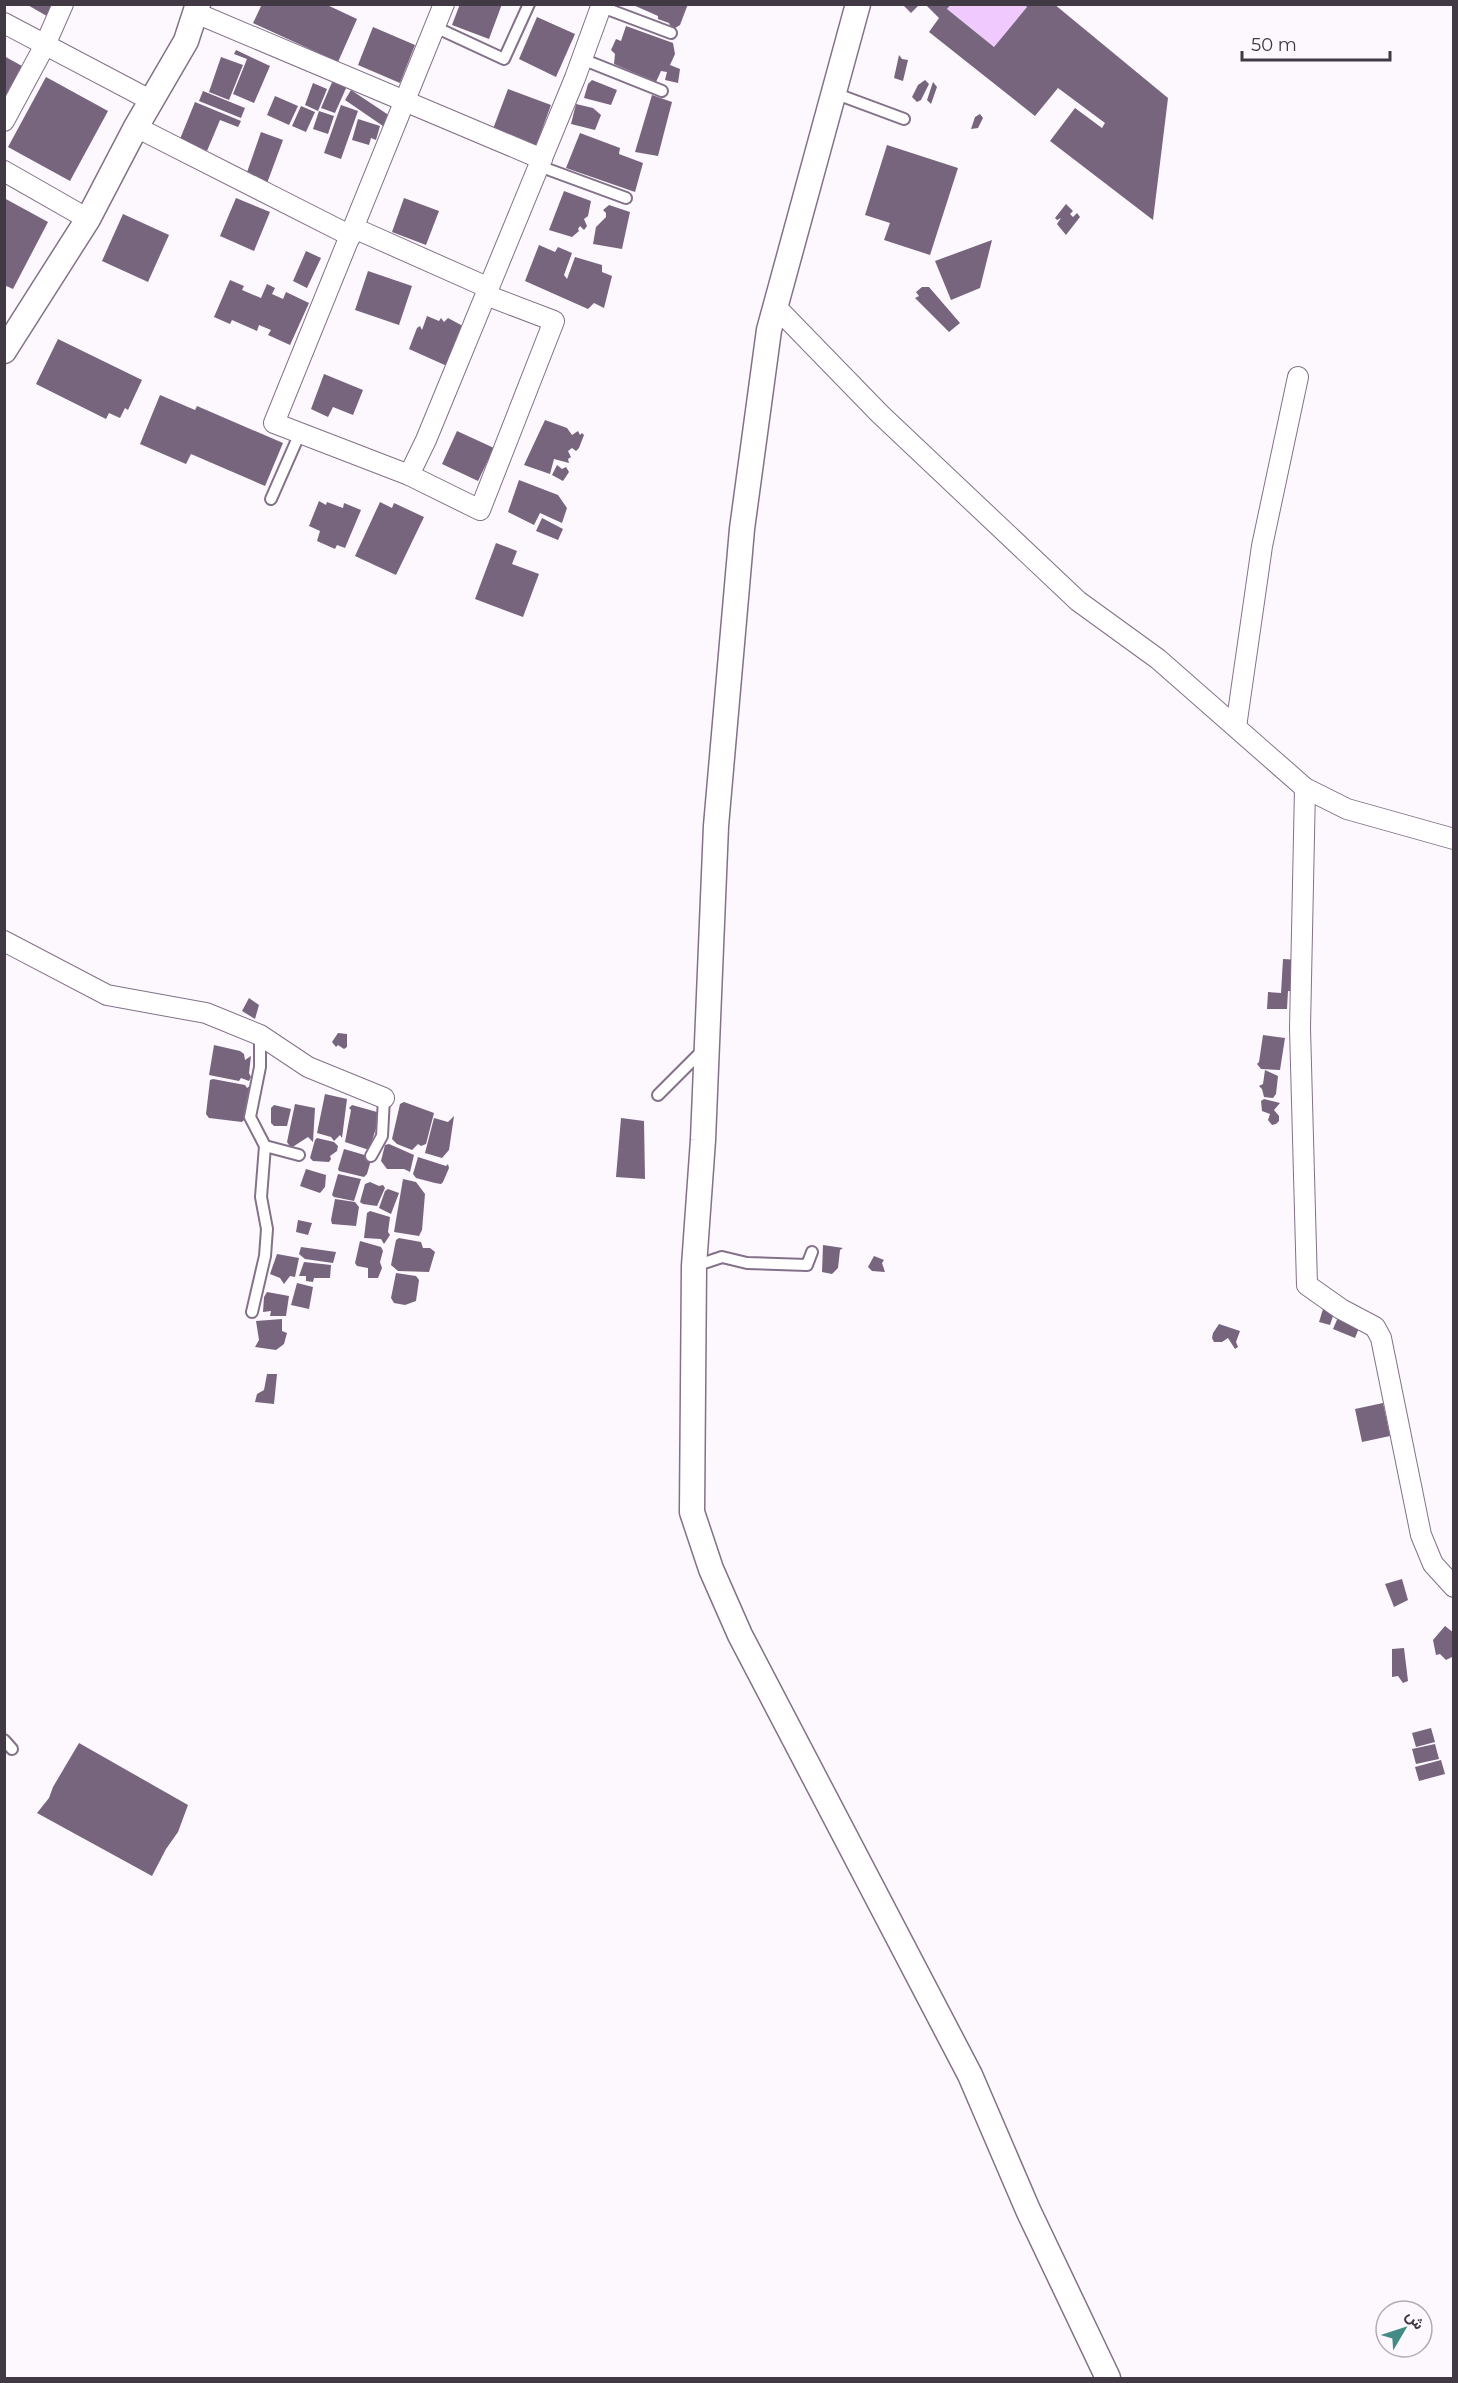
<svg xmlns="http://www.w3.org/2000/svg" width="1458" height="2383" font-family="Montserrat,Vazirmatn,sans-serif">
	<rect width="100%" height="100%" fill="#fcf8fe"/>
	<!-- green -->
	<polygon fill="#f0cafe" points="951,4 1024,4 1027,7 994,47 947,9"/>
	<!-- building -->
	<g fill="#77647d">
		<polygon points="26,4 59,4 52,19"/>
		<polygon points="262,4 325,4 357,19 338,62 253,23"/>
		<polygon points="460,4 502,4 489,39 452,25"/>
		<polygon points="631,4 688,4 680,25 672,30 669,23 658,19 658,16"/>
		<polygon points="902,4 920,4 911,13"/>
		<polygon points="925,4 951,4 947,9 994,47 1027,7 1024,4 1054,4 1168,98 1153,220 1050,141 1075,108 1102,128 1105,123 1058,88 1035,116 929,32 939,18"/>
		<polygon points="537,17 575,34 556,77 519,59"/>
		<polygon points="626,26 673,43 675,54 670,65 680,69 678,83 665,80 667,72 661,71 656,82 614,64 615,54 611,50 616,39 621,41"/>
		<polygon points="373,27 415,45 400,83 358,65"/>
		<polygon points="236,50 270,66 254,103 233,94 247,59 234,54"/>
		<polygon points="899,55 902,59 908,60 903,81 894,78"/>
		<polygon points="4,56 31,71 4,119"/>
		<polygon points="221,57 243,65 229,100 209,92"/>
		<polygon points="46,77 108,111 70,181 8,147"/>
		<polygon points="333,80 347,86 335,113 321,108"/>
		<polygon points="592,80 617,90 611,105 584,98 588,84"/>
		<polygon points="925,80 929,84 921,100 917,102 912,97 918,85"/>
		<polygon points="933,82 937,87 931,104 927,100"/>
		<polygon points="313,83 327,89 318,111 305,105"/>
		<polygon points="508,89 551,105 536,146 493,129"/>
		<polygon points="351,90 390,116 383,126 345,100"/>
		<polygon points="203,91 245,108 241,118 199,101"/>
		<polygon points="652,95 672,102 658,156 635,152"/>
		<polygon points="275,96 298,106 289,125 267,115"/>
		<polygon points="195,102 241,121 238,127 220,120 207,151 180,139"/>
		<polygon points="576,104 593,108 601,115 595,130 571,124"/>
		<polygon points="341,105 358,111 341,159 324,153"/>
		<polygon points="301,106 315,112 306,132 292,126"/>
		<polygon points="319,111 334,116 328,134 313,129"/>
		<polygon points="980,114 983,118 978,128 971,129 975,117"/>
		<polygon points="358,119 380,126 376,140 371,138 369,145 352,140"/>
		<polygon points="261,132 283,140 266,186 245,178"/>
		<polygon points="580,133 620,148 619,154 643,163 635,192 566,168"/>
		<polygon points="887,145 958,168 930,255 884,240 890,223 865,215"/>
		<polygon points="564,191 591,201 588,216 584,219 587,226 584,230 580,226 578,229 579,231 572,237 549,230"/>
		<polygon points="4,198 48,222 13,289 4,285"/>
		<polygon points="236,198 270,212 254,251 220,236"/>
		<polygon points="404,198 439,211 426,245 392,232"/>
		<polygon points="1066,204 1073,211 1070,214 1073,217 1077,213 1080,217 1066,235 1057,224 1061,218 1057,220 1055,218"/>
		<polygon points="609,205 630,212 622,249 593,244 596,227 606,217 606,213 603,210"/>
		<polygon points="123,214 169,235 148,282 102,261"/>
		<polygon points="992,240 980,288 951,300 935,261"/>
		<polygon points="539,245 555,252 558,247 572,253 564,275 567,279 575,257 602,265 602,272 612,276 604,308 594,303 588,309 525,281"/>
		<polygon points="306,251 321,258 307,288 293,281"/>
		<polygon points="368,271 412,286 399,325 355,310"/>
		<polygon points="230,280 244,286 242,290 261,298 267,284 275,288 272,294 283,299 286,292 309,303 290,345 268,335 271,330 259,325 257,331 232,320 230,324 214,317"/>
		<polygon points="922,287 929,287 960,323 949,332 915,298 919,296 916,292"/>
		<polygon points="427,316 439,321 441,318 444,322 448,318 461,325 464,330 447,366 409,349 417,328 420,326 422,330"/>
		<polygon points="58,339 142,380 128,410 125,408 120,418 109,413 106,419 36,384"/>
		<polygon points="324,374 363,390 353,415 333,407 328,417 311,409"/>
		<polygon points="160,395 195,410 197,406 283,443 265,486 191,454 186,464 140,444"/>
		<polygon points="545,420 567,428 572,435 578,431 580,435 582,433 584,435 579,448 576,451 572,448 568,451 571,457 568,459 569,463 554,459 550,474 524,465"/>
		<polygon points="457,431 494,448 478,481 442,464"/>
		<polygon points="557,465 562,469 566,467 569,472 563,481 552,475"/>
		<polygon points="519,480 558,495 567,508 562,523 540,513 534,525 508,512"/>
		<polygon points="319,501 326,505 327,502 343,508 344,503 361,510 345,548 337,545 335,549 317,541 320,531 309,526"/>
		<polygon points="380,502 392,508 394,503 424,517 396,575 355,556"/>
		<polygon points="542,518 563,529 558,540 536,531"/>
		<polygon points="496,543 517,551 512,564 539,574 523,617 475,599"/>
		<polygon points="1283,959 1300,960 1298,992 1288,991 1287,1009 1267,1009 1268,992 1281,993"/>
		<polygon points="249,998 259,1005 255,1019 242,1011"/>
		<polygon points="338,1033 347,1034 347,1047 344,1049 338,1045 336,1047 332,1042"/>
		<polygon points="1263,1035 1285,1038 1280,1070 1261,1069 1257,1064 1259,1062"/>
		<polygon points="214,1045 240,1051 244,1054 245,1060 251,1056 249,1073 251,1077 249,1081 241,1078 239,1081 209,1075"/>
		<polygon points="1265,1070 1278,1076 1276,1094 1273,1098 1264,1097 1262,1089 1259,1086 1263,1084"/>
		<polygon points="213,1079 245,1085 247,1088 251,1085 246,1118 242,1122 209,1118 206,1114 210,1080"/>
		<polygon points="325,1094 347,1099 342,1138 340,1135 334,1141 331,1137 317,1133"/>
		<polygon points="1264,1099 1280,1103 1274,1110 1279,1116 1279,1121 1276,1124 1272,1125 1268,1120 1270,1114 1262,1111 1261,1101"/>
		<polygon points="404,1102 434,1113 426,1144 421,1146 418,1144 412,1150 397,1144 392,1139 400,1104"/>
		<polygon points="295,1104 315,1108 313,1142 308,1137 291,1148 287,1142"/>
		<polygon points="274,1105 291,1109 287,1126 274,1126 271,1123 271,1108"/>
		<polygon points="352,1105 377,1112 380,1116 369,1150 345,1142 351,1110 349,1108"/>
		<polygon points="454,1116 449,1150 442,1158 425,1153 434,1118 448,1122"/>
		<polygon points="621,1118 644,1121 645,1179 616,1177"/>
		<polygon points="317,1138 334,1142 338,1146 337,1151 330,1156 331,1159 329,1162 313,1161 310,1158 315,1140"/>
		<polygon points="389,1144 414,1155 410,1172 404,1169 387,1169 381,1161 385,1145"/>
		<polygon points="344,1149 368,1156 371,1160 367,1174 364,1177 339,1171 338,1169"/>
		<polygon points="418,1157 446,1166 448,1164 449,1168 443,1182 441,1184 435,1183 416,1178 413,1174"/>
		<polygon points="306,1169 326,1175 325,1187 320,1193 300,1186"/>
		<polygon points="338,1174 361,1179 354,1201 334,1197 332,1195"/>
		<polygon points="403,1179 416,1182 425,1194 422,1230 419,1236 394,1232"/>
		<polygon points="370,1182 379,1186 383,1185 385,1188 377,1206 363,1204 360,1202 365,1184"/>
		<polygon points="388,1189 399,1193 391,1214 379,1208 385,1191"/>
		<polygon points="335,1199 355,1202 359,1207 356,1226 332,1224 331,1220"/>
		<polygon points="370,1211 390,1217 388,1232 390,1235 384,1244 381,1239 364,1238 367,1213"/>
		<polygon points="298,1220 312,1223 308,1235 296,1232"/>
		<polygon points="399,1238 421,1242 423,1248 430,1248 435,1252 429,1272 398,1271 391,1265 396,1240"/>
		<polygon points="360,1241 381,1247 383,1251 380,1262 382,1268 378,1278 368,1278 368,1268 357,1266 355,1263"/>
		<polygon points="823,1245 843,1248 840,1250 838,1268 832,1274 822,1272"/>
		<polygon points="301,1247 336,1252 333,1263 305,1259 299,1254"/>
		<polygon points="277,1254 299,1258 295,1277 290,1276 284,1284 280,1278 270,1274"/>
		<polygon points="874,1256 884,1260 882,1263 885,1272 872,1271 868,1267"/>
		<polygon points="304,1262 331,1265 330,1278 314,1278 313,1282 306,1281 306,1276 299,1276"/>
		<polygon points="396,1273 416,1276 419,1280 416,1301 405,1305 394,1303 391,1298"/>
		<polygon points="297,1283 313,1287 309,1309 291,1305"/>
		<polygon points="267,1292 289,1296 286,1316 270,1316 271,1311 263,1312 264,1297"/>
		<polygon points="1323,1309 1334,1313 1330,1325 1319,1322"/>
		<polygon points="1339,1315 1361,1323 1355,1338 1333,1329"/>
		<polygon points="282,1319 282,1331 287,1333 284,1344 276,1350 255,1347 259,1340 256,1321"/>
		<polygon points="1219,1324 1240,1331 1236,1342 1238,1347 1235,1349 1228,1338 1222,1342 1214,1342 1212,1338 1213,1333"/>
		<polygon points="267,1374 277,1374 274,1404 255,1402 257,1394 264,1390"/>
		<polygon points="1383,1403 1390,1436 1362,1442 1355,1409"/>
		<polygon points="1402,1579 1408,1600 1394,1607 1385,1584"/>
		<polygon points="1445,1626 1454,1633 1454,1656 1446,1660 1440,1654 1436,1655 1433,1640"/>
		<polygon points="1404,1648 1408,1681 1403,1683 1398,1676 1392,1677 1392,1649"/>
		<polygon points="1431,1728 1435,1742 1416,1747 1412,1733"/>
		<polygon points="79,1743 188,1805 178,1832 166,1849 152,1876 37,1813 49,1798 53,1787"/>
		<polygon points="1435,1744 1439,1759 1416,1764 1412,1749"/>
		<polygon points="1441,1760 1445,1774 1419,1781 1415,1767"/>
	</g>
	<g fill="none" stroke-linecap="round" stroke-linejoin="round">
		<defs>
			<g id="service">
				<polyline points="602,7 671,33"/>
				<polyline points="435,27 504,59 529,4"/>
				<polyline points="582,59 662,91"/>
				<polyline points="834,93 904,119"/>
				<polyline points="539,166 626,198"/>
				<polyline points="271,499 300,433"/>
				<polyline points="260,1035 260,1067 250,1117 265,1146 299,1155"/>
				<polyline points="658,1095 703,1050"/>
				<polyline points="371,1156 382,1136 384,1098"/>
				<polyline points="695,1266 722,1257 747,1263 807,1265 812,1252"/>
				<polyline points="252,1312 265,1256 267,1229 261,1197 265,1146"/>
				<polyline points="4,1740 12,1749"/>
			</g>
			<g id="minor">
				<polyline points="444,4 274,423 409,475 426,440 575,78 602,4"/>
				<polyline points="196,13 542,159"/>
				<polyline points="4,23 152,101"/>
				<polyline points="4,121 45,45 63,4"/>
				<polyline points="136,127 351,236"/>
				<polyline points="4,171 88,219"/>
				<polyline points="354,228 489,288"/>
				<polyline points="775,306 880,414 1078,601 1158,659 1305,788 1347,809 1454,839"/>
				<polyline points="409,475 480,510 554,321 486,295"/>
				<polyline points="1236,727 1262,546 1298,377"/>
				<polyline points="1305,788 1300,1028 1307,1285 1341,1309 1375,1327 1381,1338 1421,1535 1433,1564 1454,1587"/>
				<polyline points="4,941 107,995 206,1013 260,1035 308,1067 384,1098"/>
			</g>
			<g id="tertiary">
				<polyline points="858,4 769,330 742,529 716,826 703,1140 694,1266 692,1512 711,1569 740,1635 970,2075 1028,2210 1108,2378"/>
				<polyline points="4,351 88,219 136,127 186,41 198,4"/>
			</g>
		</defs>
		<!-- service casing -->
		<use href="#service" stroke="#837189" stroke-width="14"/>
		<!-- minor casing -->
		<use href="#minor" stroke="#837189" stroke-width="22"/>
		<!-- tertiary casing -->
		<use href="#tertiary" stroke="#837189" stroke-width="27"/>
		<!-- service -->
		<use href="#service" stroke="#fff" stroke-width="10"/>
		<!-- minor -->
		<use href="#minor" stroke="#fff" stroke-width="20"/>
		<!-- tertiary -->
		<use href="#tertiary" stroke="#fff" stroke-width="24"/>
	</g>
	<!-- border -->
	<rect width="1458" height="2383" fill="none" stroke="#413944" stroke-width="12"/>
	<!-- north arrow -->
	<g transform="translate(1404 2329) rotate(51)"><circle r="28" fill="#fcf8fe" stroke="#b1acb4" stroke-width="1.5"/>
	<path d="M0-4.5L10 22L0 15L-10 22Z" fill="#448b86"/>
	<text y="-9" font-size="16" font-weight="bold" text-anchor="middle" fill="#413944">ش</text>
	</g>
	<!-- scale -->
	<path d="M1242 51v9h148v-9" fill="none" stroke="#413944" stroke-width="3"/>
	<text x="1251" y="51" font-size="18" fill="#413944" stroke="#fcf8fe" stroke-width="4.5" paint-order="stroke">50 m</text>
</svg>
